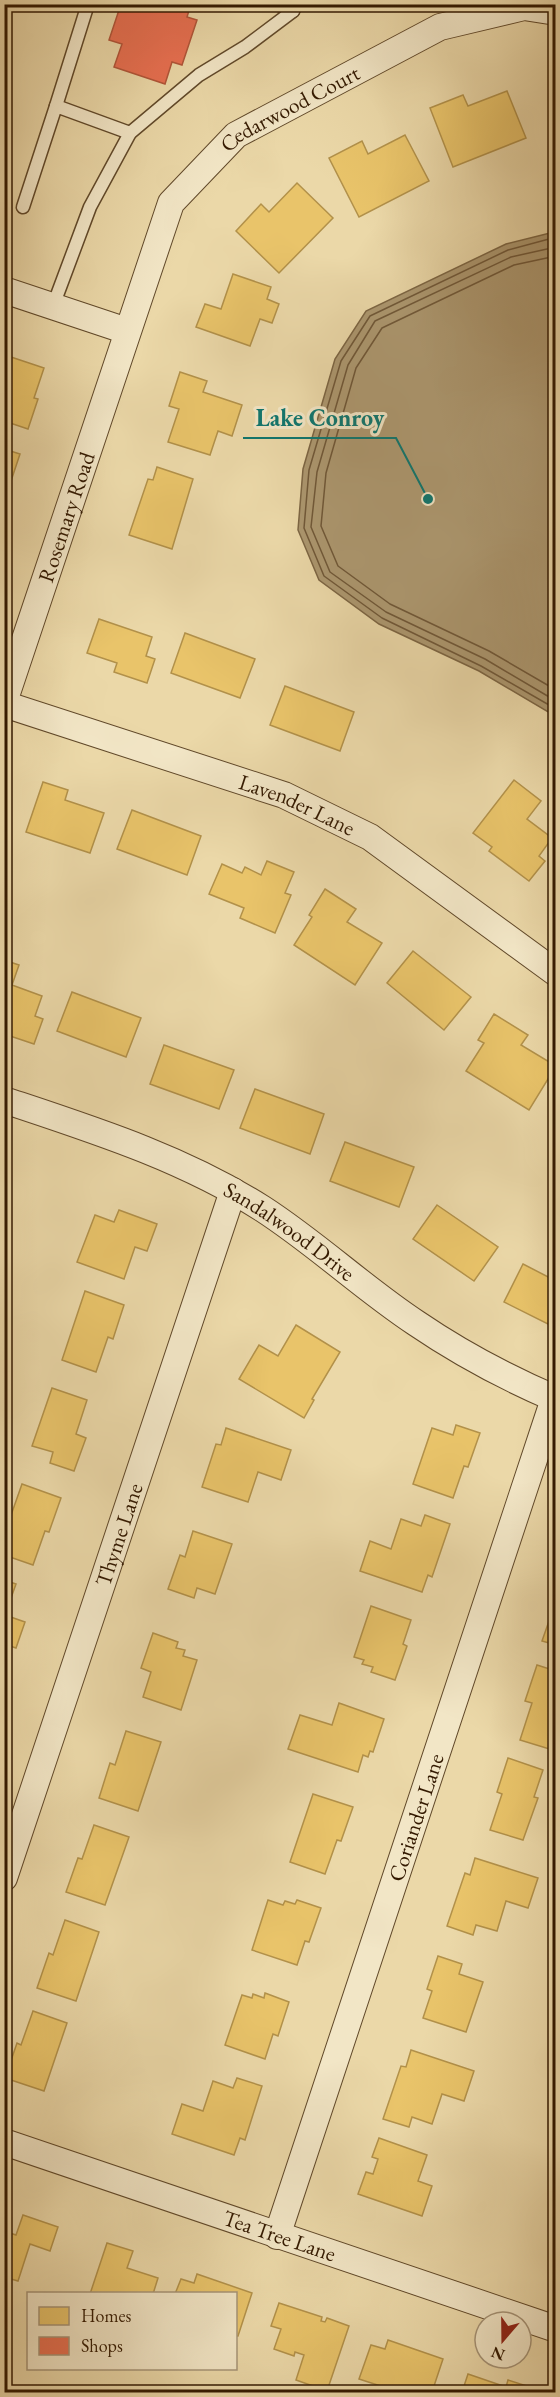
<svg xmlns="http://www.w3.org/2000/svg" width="560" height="2397" font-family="'EB Garamond',serif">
	<rect width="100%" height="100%" fill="#ebd8a8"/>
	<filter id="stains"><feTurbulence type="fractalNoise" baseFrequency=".00333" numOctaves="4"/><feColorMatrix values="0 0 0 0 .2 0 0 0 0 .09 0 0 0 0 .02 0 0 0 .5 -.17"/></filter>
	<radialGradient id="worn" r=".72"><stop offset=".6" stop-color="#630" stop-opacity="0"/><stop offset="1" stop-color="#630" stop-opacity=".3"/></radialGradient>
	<!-- water -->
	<polygon fill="#ac976f" stroke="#7c6543" stroke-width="1.5" points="550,233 556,234 555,716 479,671 379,624 319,580 298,530 303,469 335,359 366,311 506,244"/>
	<!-- homes -->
	<g fill="#e9c46a" stroke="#b2914a" stroke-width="1.5">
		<polygon points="507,91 526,138 453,167 430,108 463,95 468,106"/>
		<polygon points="405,135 429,181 359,217 329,158 362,141 368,154"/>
		<polygon points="297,183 333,218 279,273 236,231 261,204 269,212"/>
		<polygon points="233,274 271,287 267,299 279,304 272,323 260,319 250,346 196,327 205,304 221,309"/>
		<polygon points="11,357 44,368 34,398 38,399 28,429 4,421 4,366 8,367"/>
		<polygon points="180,372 207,381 203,392 242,405 232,436 218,431 210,455 168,442 179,409 169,406"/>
		<polygon points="4,449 20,454 4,502"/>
		<polygon points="157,467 193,479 172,549 129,535 148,479 153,480"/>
		<polygon points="99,619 152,637 146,656 155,659 147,683 114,672 117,663 87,653"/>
		<polygon points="185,633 255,659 240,698 171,673"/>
		<polygon points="285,686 354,712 340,751 270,725"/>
		<polygon points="514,780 541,801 527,819 552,838 539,856 545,861 529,881 489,851 492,847 473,833"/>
		<polygon points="43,782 68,790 65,800 104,813 90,853 26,832"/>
		<polygon points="132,810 201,836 187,875 117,849"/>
		<polygon points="267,861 294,872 285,893 291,895 275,933 240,918 244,908 209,894 222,864 242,873 245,867 261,875"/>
		<polygon points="325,889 356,909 347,922 382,943 355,985 294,945 312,917 309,915"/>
		<polygon points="413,951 471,997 444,1030 387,983"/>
		<polygon points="4,960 19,965 12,985 42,996 35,1016 43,1019 34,1044 4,1034"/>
		<polygon points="72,992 141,1018 126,1057 57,1031"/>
		<polygon points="494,1014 528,1035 521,1045 556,1066 529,1110 466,1071 484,1043 478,1040"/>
		<polygon points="164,1045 234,1070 219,1109 150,1084"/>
		<polygon points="255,1089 324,1114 310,1154 240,1128"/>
		<polygon points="345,1142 414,1167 399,1207 330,1181"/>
		<polygon points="437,1205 498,1247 474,1281 413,1239"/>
		<polygon points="119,1210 157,1224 147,1251 135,1247 124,1279 77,1262 95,1215 114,1222"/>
		<polygon points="523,1264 556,1281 556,1328 504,1302"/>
		<polygon points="85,1291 124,1305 113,1339 108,1337 96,1372 62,1360"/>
		<polygon points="296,1325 340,1352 312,1399 314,1400 304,1418 239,1379 259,1345 278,1356"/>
		<polygon points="52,1388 87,1400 76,1434 86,1438 74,1471 50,1463 53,1452 32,1446"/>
		<polygon points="456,1425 480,1433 468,1467 464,1466 453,1498 413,1484 432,1428 453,1435"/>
		<polygon points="226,1428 291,1450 281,1480 258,1472 248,1502 202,1487 216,1444 221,1445"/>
		<polygon points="22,1484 61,1498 49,1532 45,1531 33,1565 4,1555 4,1535"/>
		<polygon points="425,1515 450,1524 432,1577 428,1575 422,1592 360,1571 370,1541 391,1549 401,1519 421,1526"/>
		<polygon points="193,1531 232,1544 215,1594 197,1588 194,1598 168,1589 180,1555 185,1557"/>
		<polygon points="4,1580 16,1584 5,1615 25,1622 16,1648 4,1644"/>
		<polygon points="556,1601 556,1645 542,1641"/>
		<polygon points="371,1606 411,1620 403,1644 407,1646 395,1680 371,1672 373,1667 362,1664 364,1660 354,1657"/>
		<polygon points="153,1633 178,1642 176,1648 185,1650 183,1656 197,1660 181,1710 143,1697 151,1672 141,1668"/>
		<polygon points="537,1665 556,1671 556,1751 520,1740 532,1703 525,1701"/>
		<polygon points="339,1703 384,1719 373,1752 370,1751 368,1757 363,1755 358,1772 288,1749 300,1715 332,1725"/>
		<polygon points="126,1731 161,1742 138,1811 99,1798 110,1763 115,1765"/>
		<polygon points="508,1758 543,1770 534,1797 538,1798 523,1840 490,1830 502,1794 497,1792"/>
		<polygon points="313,1794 353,1807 341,1841 337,1840 325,1874 290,1862"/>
		<polygon points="94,1825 129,1837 105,1905 66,1892 78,1858 82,1859"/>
		<polygon points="475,1858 538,1878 528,1908 506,1901 497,1931 476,1925 473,1935 447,1926 465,1873 470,1875"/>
		<polygon points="268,1900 283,1905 285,1901 295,1904 297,1900 321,1908 309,1942 305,1941 297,1965 252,1950"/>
		<polygon points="65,1920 99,1932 76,2001 37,1988 49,1953 53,1955"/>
		<polygon points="438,1956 462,1964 459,1974 483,1982 466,2032 423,2018 432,1991 427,1989"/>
		<polygon points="265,1993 289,2002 278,2036 273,2034 265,2059 225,2045 242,1995 252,1998 253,1994 264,1998"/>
		<polygon points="33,2011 67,2023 44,2091 5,2078 17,2043 21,2045"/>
		<polygon points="411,2050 474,2071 464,2101 442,2094 432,2124 412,2117 409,2127 383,2119 401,2066 406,2067"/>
		<polygon points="237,2078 262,2086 245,2140 240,2138 234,2155 172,2134 182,2104 203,2111 213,2081 233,2088"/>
		<polygon points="379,2138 427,2155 418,2181 432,2186 422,2216 358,2194 366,2172 373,2174 378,2159 372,2157"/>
		<polygon points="23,2215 58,2227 50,2251 30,2244 18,2281 4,2277 4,2231 16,2235"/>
		<polygon points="107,2243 133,2251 127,2268 158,2278 153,2294 90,2294"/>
		<polygon points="197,2274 252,2293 238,2336 236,2336 236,2294 175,2294 181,2279 194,2283"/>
		<polygon points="279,2303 322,2317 321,2321 325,2322 327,2318 349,2326 327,2391 296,2380 304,2355 295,2352 294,2356 274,2349 281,2329 271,2326"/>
		<polygon points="388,2340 443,2359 432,2392 399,2392 359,2379 371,2345 385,2349"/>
		<polygon points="468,2374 506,2387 508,2380 539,2390 538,2392 462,2392"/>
	</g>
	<!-- shops -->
	<polygon fill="#e76f51" stroke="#b15539" stroke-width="1.5" points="121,4 191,4 187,17 197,20 182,65 172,62 165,84 114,67 122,44 109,40"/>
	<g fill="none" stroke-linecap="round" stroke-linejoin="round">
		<!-- shore -->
		<g stroke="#705838" stroke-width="1.5">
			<polyline points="556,239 549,239 508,250 370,316 341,361 309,470 304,528 324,576 382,618 481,666 556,709"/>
			<polyline points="556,247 511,257 375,321 348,365 317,472 311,527 330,572 386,612 485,659 556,701"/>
			<polyline points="556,256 514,265 382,328 356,368 326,473 321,526 338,566 390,604 489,651 556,690"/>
		</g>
		<defs>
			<g id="service">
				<polyline points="277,4 293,11"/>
				<polyline points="56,106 88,4"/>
				<polyline points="23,207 56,106 130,133"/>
				<polyline points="53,306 90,207 130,133 199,75 245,47 293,11 296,4"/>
			</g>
			<g id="minor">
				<polyline points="4,290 127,331"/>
				<path id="s1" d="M4 702 171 203 236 135 440 27 524 7 556 12"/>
				<path id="s2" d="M4 704 284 795 370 837 556 973"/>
				<path id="s3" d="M4 1100C94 1130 183 1158 263 1209 317 1244 363 1288 416 1323 460 1353 507 1378 556 1399"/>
				<path id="s4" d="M4 1878 233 1191"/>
				<path id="s5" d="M4 2142 556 2329"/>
				<path id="s6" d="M277 2236 554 1399"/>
			</g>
		</defs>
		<!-- service casing -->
		<use href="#service" stroke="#61492a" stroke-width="15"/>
		<!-- minor casing -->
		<use href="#minor" stroke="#61492a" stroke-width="28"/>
		<!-- service -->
		<use href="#service" stroke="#f2e6c6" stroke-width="12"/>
		<!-- minor -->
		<use href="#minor" stroke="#f2e6c6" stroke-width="26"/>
	</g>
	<g text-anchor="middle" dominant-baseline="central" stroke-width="6" stroke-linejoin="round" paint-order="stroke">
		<!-- street labels -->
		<g font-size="22" fill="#331900" stroke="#f2e6c6">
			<text stroke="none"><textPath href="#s1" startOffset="680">Cedarwood Court</textPath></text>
			<text stroke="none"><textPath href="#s1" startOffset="195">Rosemary Road</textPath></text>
			<text stroke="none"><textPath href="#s2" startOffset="310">Lavender Lane</textPath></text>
			<text stroke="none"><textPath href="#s3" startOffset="316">Sandalwood Drive</textPath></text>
			<text stroke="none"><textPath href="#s4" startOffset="362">Thyme Lane</textPath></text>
			<text stroke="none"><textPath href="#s6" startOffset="441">Coriander Lane</textPath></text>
			<text stroke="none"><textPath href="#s5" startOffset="291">Tea Tree Lane</textPath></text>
		</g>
	</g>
	<!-- callouts -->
	<path fill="none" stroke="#0f766e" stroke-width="2" d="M428 499L396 438H243"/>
	<circle fill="#0f766e" stroke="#f2e6c6" stroke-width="2" cx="428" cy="499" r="6"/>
	<g font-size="24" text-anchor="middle" font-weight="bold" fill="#0f766e" stroke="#f2e6c6" stroke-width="6" stroke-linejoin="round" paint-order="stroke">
		<text x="320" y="426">Lake Conroy</text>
	</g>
	<!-- margin -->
	<rect width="560" height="2397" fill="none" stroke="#ebd8a8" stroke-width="24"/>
	<rect x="6" y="6" width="548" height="2385" fill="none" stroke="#331900" stroke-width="3"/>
	<rect x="12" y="12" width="536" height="2373" fill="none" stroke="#331900" stroke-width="1.5"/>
	<!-- legend -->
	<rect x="27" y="2292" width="210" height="78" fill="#f2e6c6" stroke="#a69477" stroke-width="1.5"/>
	<rect x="39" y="2307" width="30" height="18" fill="#e9c46a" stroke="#a69477" stroke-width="1.5"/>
	<text x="81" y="2322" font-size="18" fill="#331900">Homes</text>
	<rect x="39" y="2337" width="30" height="18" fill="#e76f51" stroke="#a69477" stroke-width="1.5"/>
	<text x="81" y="2352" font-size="18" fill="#331900">Shops</text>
	<!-- north arrow -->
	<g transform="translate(503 2340) rotate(200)"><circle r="28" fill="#f2e6c6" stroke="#a69477" stroke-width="1.5"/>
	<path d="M0-4.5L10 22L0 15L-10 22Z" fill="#8f2418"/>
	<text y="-9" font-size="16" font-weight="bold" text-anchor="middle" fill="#331900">N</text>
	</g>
	<rect width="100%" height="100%" filter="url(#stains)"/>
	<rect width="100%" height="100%" fill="url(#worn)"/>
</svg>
